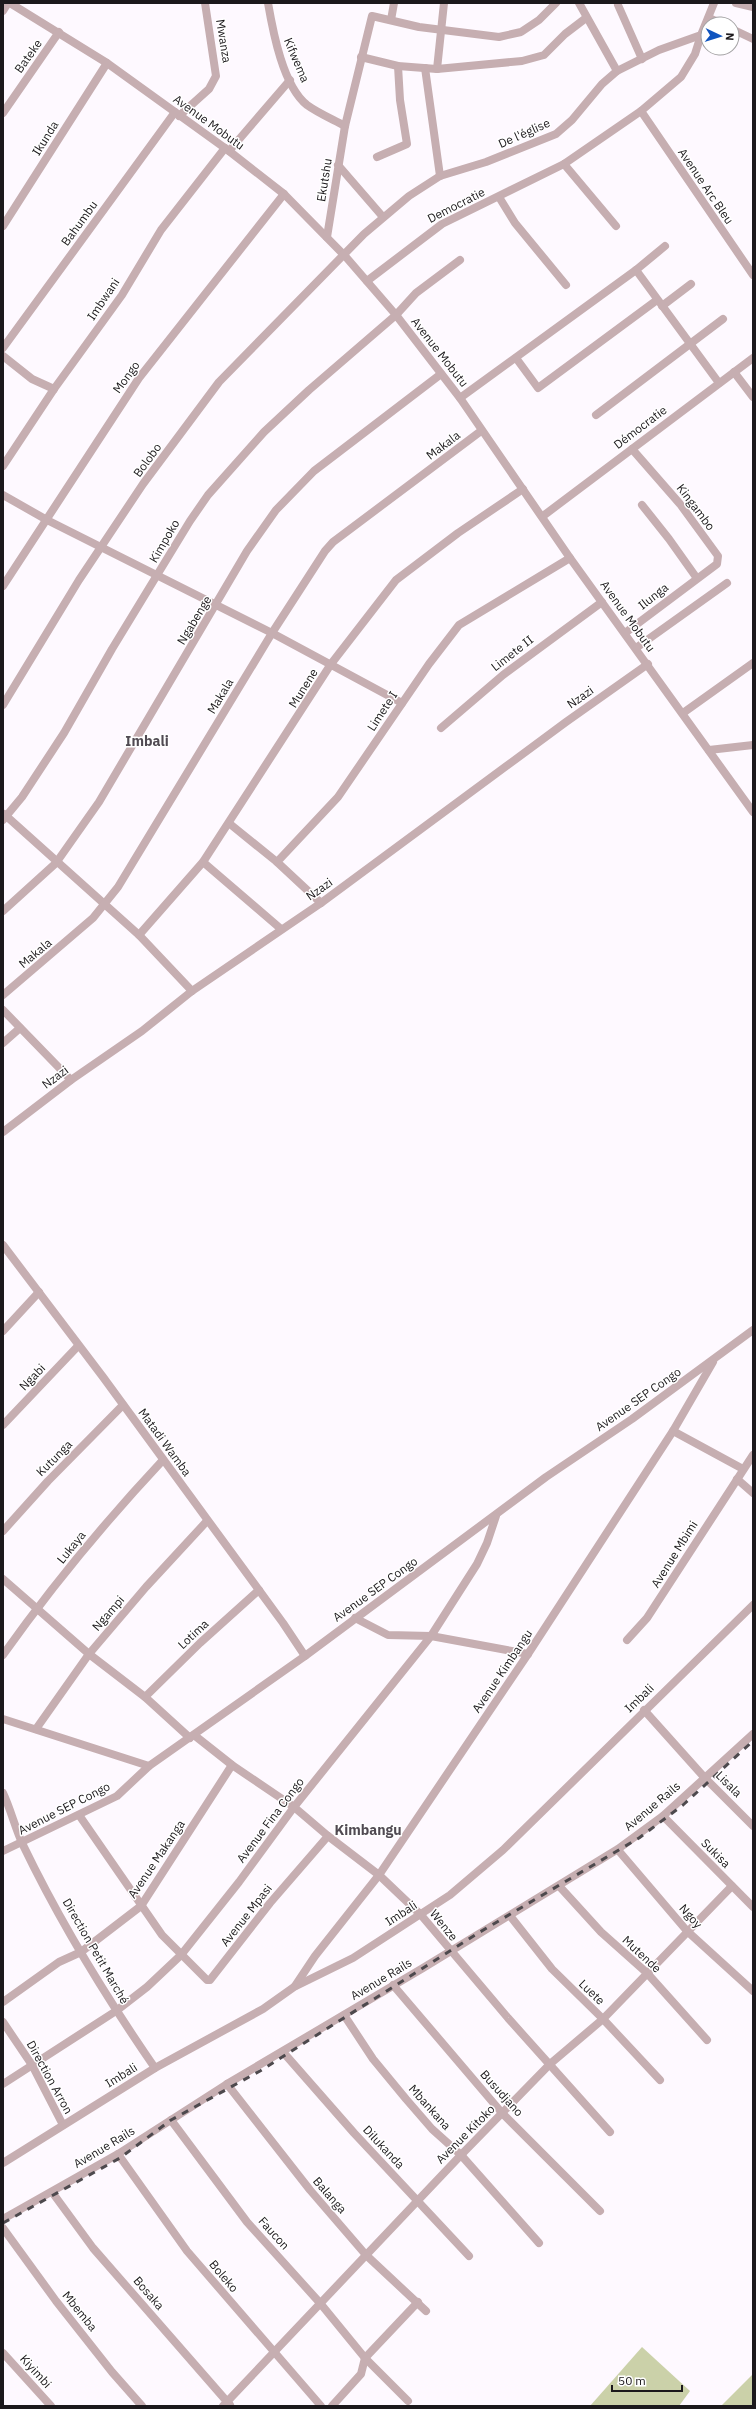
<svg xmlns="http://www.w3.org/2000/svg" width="756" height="2409" font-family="'IBM Plex Sans',sans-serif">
	<rect width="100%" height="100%" fill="#fef9ff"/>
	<!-- green -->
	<g fill="#cbd1a9">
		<polygon points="642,2347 690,2391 679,2406 590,2406"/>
		<polygon points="753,2374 753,2406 721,2406"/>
	</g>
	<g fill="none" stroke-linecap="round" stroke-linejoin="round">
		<!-- minor -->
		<g stroke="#c6aeb1" stroke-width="8">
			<polyline points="10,3 107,63 229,151 284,194 345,256 396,315 460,398 570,558 753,812"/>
			<path d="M268 3C273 32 283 86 307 105 318 113 332 119 345 126"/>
			<polyline points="579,3 617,71"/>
			<polyline points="736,3 753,7"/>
			<polyline points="618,5 642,59"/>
			<polyline points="3,11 8,3"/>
			<polyline points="709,18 722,24"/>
			<polyline points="391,20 394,3"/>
			<polyline points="732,29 753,39"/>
			<polyline points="361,57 398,66 437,69 522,61 544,55 565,34 586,18"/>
			<polyline points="425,68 440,176"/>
			<polyline points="437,69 444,3"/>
			<polyline points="641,111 753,275"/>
			<polyline points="3,113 59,32"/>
			<polyline points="179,116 209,89 216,76 205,3"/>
			<polyline points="229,151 290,80"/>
			<polyline points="377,157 407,144 400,100 398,66"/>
			<polyline points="564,164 616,226"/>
			<polyline points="338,165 383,217"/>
			<polyline points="499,197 515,223 566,285"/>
			<polyline points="3,226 107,63"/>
			<polyline points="327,237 345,126 372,16 419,27 499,37 521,32 539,20 556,3"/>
			<polyline points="636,270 719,383"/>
			<polyline points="367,281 442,224 564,164 641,111 681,77 695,54 701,35"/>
			<polyline points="662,306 691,284"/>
			<polyline points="3,348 175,112"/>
			<polyline points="3,356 32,379 54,389"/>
			<polyline points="516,358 538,388 657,300"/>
			<polyline points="734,372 753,397"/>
			<polyline points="460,398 636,270 665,246"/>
			<polyline points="596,415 723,319"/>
			<polyline points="3,466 54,389 122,295 161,230 225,148"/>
			<polyline points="3,495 47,520 272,633 402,703"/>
			<polyline points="642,505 669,539 696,577"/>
			<polyline points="543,516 753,358"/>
			<polyline points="3,586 139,378 284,194"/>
			<polyline points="625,633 717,564 718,556 680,504 632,449"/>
			<polyline points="636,648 727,583"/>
			<polyline points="3,705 79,580 143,484 219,382 364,234 409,196 440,176 486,162 556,134 572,120 602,84 617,71 659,50 701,35 714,3"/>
			<polyline points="683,713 753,663"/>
			<polyline points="441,728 503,675 602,602"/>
			<polyline points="709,750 753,745"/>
			<polyline points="4,814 139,935 192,991"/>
			<polyline points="3,820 22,797 64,733 112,649 190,521 208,495 264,432 309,390 396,315 416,293 460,260"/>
			<polyline points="230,824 277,862"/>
			<polyline points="203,862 281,929"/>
			<polyline points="321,903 277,862 338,797 429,664 459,625 570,558"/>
			<polyline points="3,911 56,863 99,802 247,551 276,510 314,471 441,374"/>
			<polyline points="139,935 203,862 331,664 396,580 458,533 523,489"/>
			<polyline points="3,995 93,918 118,887 272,633 325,551 333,542 481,431"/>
			<polyline points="3,1010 71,1080"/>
			<polyline points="3,1043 20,1028"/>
			<polyline points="3,1132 71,1080 142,1031 192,991 321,903 566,722 648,664"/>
			<polyline points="3,1245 103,1377 283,1623 305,1656"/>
			<polyline points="3,1331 39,1292"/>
			<polyline points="3,1425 78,1346"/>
			<polyline points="673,1431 743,1469"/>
			<polyline points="737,1479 753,1493"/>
			<polyline points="3,1531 48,1481 123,1405"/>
			<polyline points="3,1579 89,1654 145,1697 190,1738"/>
			<polyline points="355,1618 388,1635 431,1636 528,1654"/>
			<polyline points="627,1640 647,1618 753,1455"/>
			<path d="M3 1655C52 1586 105 1522 163 1460"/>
			<polyline points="145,1697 200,1643 259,1590"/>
			<polyline points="644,1710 704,1777 753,1826"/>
			<polyline points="3,1719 149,1766"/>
			<polyline points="36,1729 89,1654 146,1587 207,1521"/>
			<polyline points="194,1735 232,1765 294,1807 328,1836 379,1875 421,1915 508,2018 610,2132"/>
			<path d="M3 1793C11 1810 15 1828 23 1845 60 1922 106 1997 155 2068"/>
			<polyline points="79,1815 162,1935 207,1980 210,1980 270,1903 328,1836"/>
			<polyline points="663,1816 753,1907"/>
			<polyline points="618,1850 687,1931 753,1991"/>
			<polyline points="3,1851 117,1796 149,1766 305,1656 546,1477 632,1419 753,1330"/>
			<polyline points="560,1887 601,1932 647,1973 707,2040"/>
			<polyline points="511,1917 552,1969 603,2019 660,2080"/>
			<polyline points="393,1985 502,2113 600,2211"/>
			<polyline points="295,1986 315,1956 379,1875 528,1654 673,1431 713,1362"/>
			<polyline points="3,2002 59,1962 81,1952 141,1906 232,1765"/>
			<polyline points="344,2015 373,2059 406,2099 432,2129 461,2155 539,2243"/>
			<polyline points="3,2022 32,2065 63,2125"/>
			<polyline points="283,2052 354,2133 469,2256"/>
			<polyline points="3,2084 116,2011 147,1987 181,1955 239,1882 294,1807 431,1636 477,1564 487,1543 496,1516"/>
			<polyline points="227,2084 310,2190 366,2255 426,2311"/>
			<polyline points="171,2120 247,2222 320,2303 365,2358 408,2401"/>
			<polyline points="118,2154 187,2251 321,2406"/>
			<polyline points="3,2163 155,2068 263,2009 294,1987 353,1958 450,1895 503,1850 753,1605"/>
			<polyline points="52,2192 93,2248 230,2405"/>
			<polyline points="3,2219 118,2154 227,2084 423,1968 618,1849 663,1816 753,1734"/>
			<polyline points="3,2228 56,2301 112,2372 142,2406"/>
			<polyline points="3,2353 51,2406"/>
			<polyline points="223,2406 461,2155 550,2064 603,2019 732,1886"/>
			<polyline points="332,2406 361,2374 365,2358 418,2302"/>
		</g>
		<!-- rail -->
		<polyline stroke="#4d494d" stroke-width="3" stroke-dasharray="7 7" stroke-linecap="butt" points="3,2223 120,2158 171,2120 260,2071 480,1932 639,1838 683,1805 753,1741"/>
	</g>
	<g text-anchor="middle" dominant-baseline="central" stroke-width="3" stroke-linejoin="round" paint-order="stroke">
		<!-- street labels -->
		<g font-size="12" fill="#1c191c" stroke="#fff">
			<text transform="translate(224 41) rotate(81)">Mwanza</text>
			<text transform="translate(28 56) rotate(-55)">Bateke</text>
			<text transform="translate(297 60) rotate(67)">Kifwema</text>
			<text transform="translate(209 122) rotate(36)">Avenue Mobutu</text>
			<text transform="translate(524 133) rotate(-24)">De l'église</text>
			<text transform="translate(45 138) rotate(-58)">Ikunda</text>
			<text transform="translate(324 180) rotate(-81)">Ekutshu</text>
			<text transform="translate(706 186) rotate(56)">Avenue Arc Bleu</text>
			<text transform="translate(456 205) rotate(-27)">Democratie</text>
			<text transform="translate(79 223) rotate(-54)">Bahumbu</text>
			<text transform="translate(103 299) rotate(-56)">Imbwani</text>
			<text transform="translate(440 352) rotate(52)">Avenue Mobutu</text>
			<text transform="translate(126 377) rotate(-54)">Mongo</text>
			<text transform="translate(640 427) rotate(-37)">Démocratie</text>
			<text transform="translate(443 445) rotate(-37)">Makala</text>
			<text transform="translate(147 460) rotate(-54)">Bolobo</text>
			<text transform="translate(696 507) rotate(53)">Kingambo</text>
			<text transform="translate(164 541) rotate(-60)">Kimpoko</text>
			<text transform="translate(653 596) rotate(-38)">Ilunga</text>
			<text transform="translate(628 616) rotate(54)">Avenue Mobutu</text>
			<text transform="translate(194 620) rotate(-59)">Ngabenge</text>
			<text transform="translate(512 653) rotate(-38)">Limete II</text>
			<text transform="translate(303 688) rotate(-58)">Munene</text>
			<text transform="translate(220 696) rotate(-59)">Makala</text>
			<text transform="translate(580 697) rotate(-35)">Nzazi</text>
			<text transform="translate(382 711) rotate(-57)">Limete I</text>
			<text transform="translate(319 889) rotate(-35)">Nzazi</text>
			<text transform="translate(35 953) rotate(-40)">Makala</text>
			<text transform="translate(55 1077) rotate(-37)">Nzazi</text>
			<text transform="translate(32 1377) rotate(-46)">Ngabi</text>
			<text transform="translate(638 1399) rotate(-35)">Avenue SEP Congo</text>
			<text transform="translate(165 1442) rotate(54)">Matadi Wamba</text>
			<text transform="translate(54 1458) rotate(-45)">Kutunga</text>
			<text transform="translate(71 1547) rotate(-51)">Lukaya</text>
			<text transform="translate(674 1554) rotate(-58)">Avenue Mbimi</text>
			<text transform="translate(375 1589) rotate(-36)">Avenue SEP Congo</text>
			<text transform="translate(108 1613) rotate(-49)">Ngampi</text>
			<text transform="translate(193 1634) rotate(-43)">Lotima</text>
			<text transform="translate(502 1671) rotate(-56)">Avenue Kimbangu</text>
			<text transform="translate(639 1698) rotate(-44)">Imbali</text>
			<text transform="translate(729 1784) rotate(45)">Lisala</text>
			<text transform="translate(652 1806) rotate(-40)">Avenue Rails</text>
			<text transform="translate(64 1808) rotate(-27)">Avenue SEP Congo</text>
			<text transform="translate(270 1820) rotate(-53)">Avenue Fina Congo</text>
			<text transform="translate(716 1853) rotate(45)">Sukisa</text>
			<text transform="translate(156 1859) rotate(-56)">Avenue Makanga</text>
			<text transform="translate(401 1913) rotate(-33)">Imbali</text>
			<text transform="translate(246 1915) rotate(-52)">Avenue Mpasi</text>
			<text transform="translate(691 1916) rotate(48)">Ngoy</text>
			<text transform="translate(444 1925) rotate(51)">Wenze</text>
			<text transform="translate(96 1951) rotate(60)">Direction Petit Marché</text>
			<text transform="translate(642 1954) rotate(43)">Mutende</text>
			<text transform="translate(381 1979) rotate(-31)">Avenue Rails</text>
			<text transform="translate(592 1992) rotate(44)">Luete</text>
			<text transform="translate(121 2075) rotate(-32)">Imbali</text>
			<text transform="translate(50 2077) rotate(61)">Direction Arron</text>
			<text transform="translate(502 2093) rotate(48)">Busudjano</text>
			<text transform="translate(430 2107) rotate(48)">Mbankana</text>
			<text transform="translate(465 2134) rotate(-45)">Avenue Kitoko</text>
			<text transform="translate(104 2147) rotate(-31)">Avenue Rails</text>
			<text transform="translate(384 2147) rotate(47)">Dilukanda</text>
			<text transform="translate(330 2195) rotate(49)">Balanga</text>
			<text transform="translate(274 2233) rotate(48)">Faucon</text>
			<text transform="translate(224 2276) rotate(50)">Boleko</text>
			<text transform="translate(149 2293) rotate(49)">Bosaka</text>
			<text transform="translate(80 2311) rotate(51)">Mbemba</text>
			<text transform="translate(36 2371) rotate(48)">Kiyimbi</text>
		</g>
		<!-- quarter labels -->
		<g font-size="14" font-weight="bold" fill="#504a52" stroke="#fff">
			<text x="147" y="741">Imbali</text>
			<text x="368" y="1830">Kimbangu</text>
		</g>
	</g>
	<!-- border -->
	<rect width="756" height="2409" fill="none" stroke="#1c191c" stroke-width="8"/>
	<!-- north arrow -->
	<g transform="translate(720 36) rotate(94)"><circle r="19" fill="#ffffff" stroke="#a4a3a4"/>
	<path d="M0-3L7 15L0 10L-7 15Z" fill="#0f54bf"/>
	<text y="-6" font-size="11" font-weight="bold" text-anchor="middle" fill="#1c191c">N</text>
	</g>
	<!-- scale -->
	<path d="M612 2385v6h70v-6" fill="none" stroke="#1c191c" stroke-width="2"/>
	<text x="618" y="2385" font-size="12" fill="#1c191c" stroke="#ffffff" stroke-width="3" paint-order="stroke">50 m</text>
</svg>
